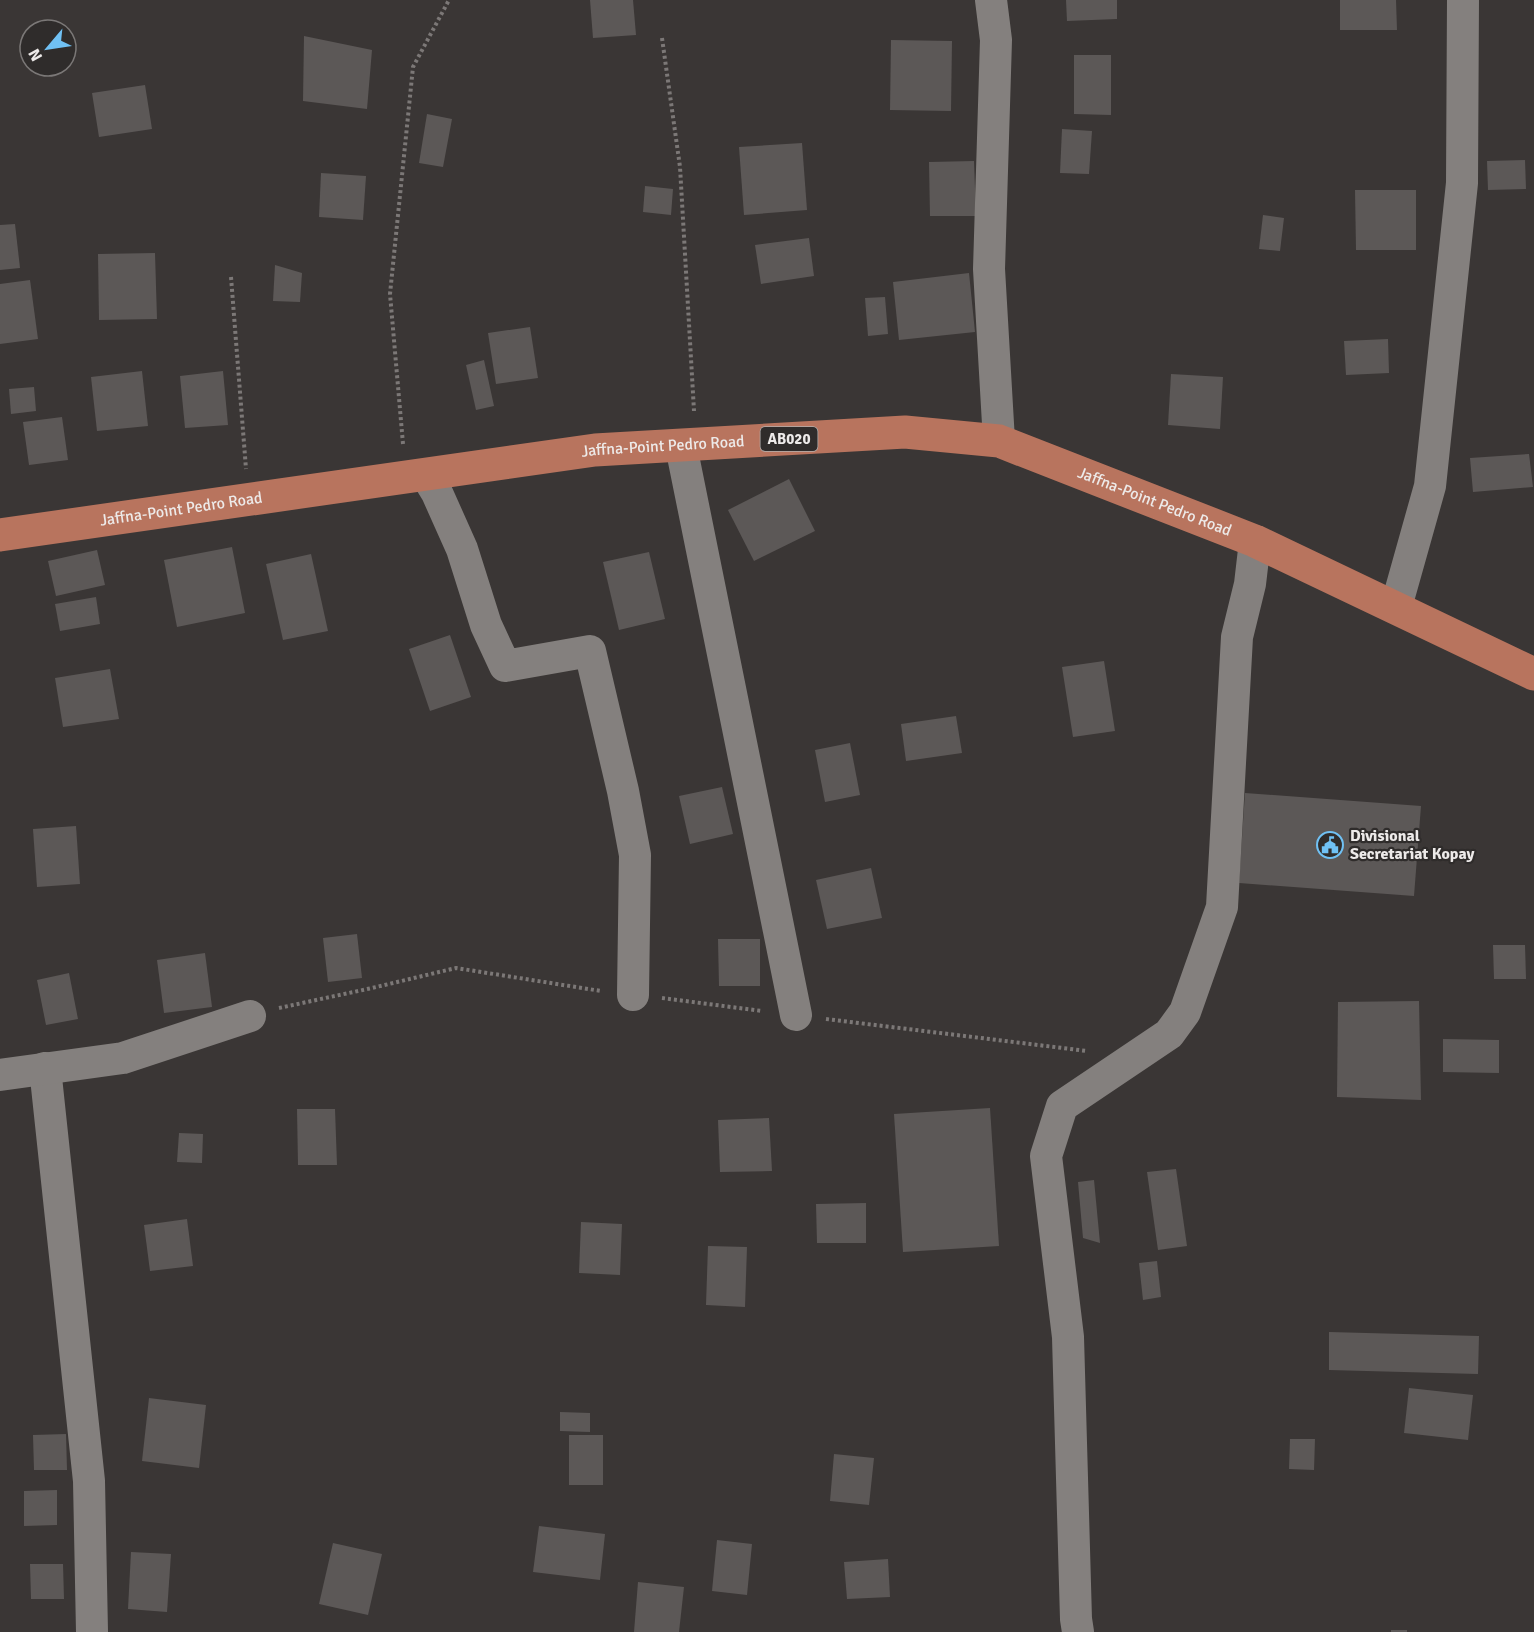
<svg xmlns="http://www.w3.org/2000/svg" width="1534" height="1632" font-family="Signika,sans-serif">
	<rect width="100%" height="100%" fill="#3a3635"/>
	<!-- building -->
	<g fill="#5c5857">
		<polygon points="590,0 633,0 636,35 593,38"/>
		<polygon points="1066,0 1117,0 1117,19 1067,21"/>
		<polygon points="1340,0 1396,0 1397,30 1340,30"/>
		<polygon points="304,36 372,50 367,109 303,101"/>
		<polygon points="891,40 952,41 951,111 890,110"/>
		<polygon points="1074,55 1111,55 1111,115 1074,114"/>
		<polygon points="145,85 152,129 99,137 92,93"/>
		<polygon points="427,114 452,119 443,167 419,163"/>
		<polygon points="1062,129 1092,131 1089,174 1060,173"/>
		<polygon points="802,143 807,210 744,215 739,147"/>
		<polygon points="1525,160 1526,189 1488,190 1487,161"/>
		<polygon points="974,161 976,216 930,216 929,162"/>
		<polygon points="321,173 366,176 363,220 319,217"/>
		<polygon points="645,186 673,189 671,215 643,212"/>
		<polygon points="1355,190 1416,190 1416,250 1356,250"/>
		<polygon points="1263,215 1284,218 1280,251 1259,249"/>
		<polygon points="15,224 20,268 0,270 0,225"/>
		<polygon points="809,238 814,276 761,284 755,245"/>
		<polygon points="155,253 157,319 99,320 98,254"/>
		<polygon points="275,265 302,273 300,302 273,301"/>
		<polygon points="969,273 975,332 899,340 893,282"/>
		<polygon points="30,280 38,339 0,344 0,284"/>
		<polygon points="885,297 888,334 868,336 865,298"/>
		<polygon points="530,327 538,378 496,384 488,333"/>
		<polygon points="1388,339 1389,373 1346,375 1344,341"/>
		<polygon points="484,360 494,406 476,410 466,365"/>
		<polygon points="142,371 148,426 97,431 91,377"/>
		<polygon points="223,371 228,425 185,428 180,376"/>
		<polygon points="1171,374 1223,377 1220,429 1168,425"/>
		<polygon points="34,387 36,411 11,414 9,389"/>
		<polygon points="62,417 68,460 29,465 23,422"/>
		<polygon points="1529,454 1533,487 1473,492 1470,458"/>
		<polygon points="789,479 815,531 754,561 728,510"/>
		<polygon points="232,547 245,613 177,627 164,560"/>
		<polygon points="97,550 105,585 56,596 48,561"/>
		<polygon points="649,552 665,619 619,630 603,562"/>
		<polygon points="311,554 328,631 283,640 266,564"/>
		<polygon points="96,597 100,624 60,631 55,604"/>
		<polygon points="450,635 471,697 430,711 409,649"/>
		<polygon points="1104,661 1115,731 1073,737 1062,667"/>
		<polygon points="110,669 119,719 63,727 55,678"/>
		<polygon points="956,716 962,753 906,761 901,724"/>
		<polygon points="850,743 860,795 825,802 815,750"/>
		<polygon points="722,787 733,834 690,844 679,796"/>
		<polygon points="1245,793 1421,806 1414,896 1239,883"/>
		<polygon points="76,826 80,884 37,887 33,829"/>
		<polygon points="871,868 882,918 827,929 816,880"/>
		<polygon points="357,934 362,978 328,982 323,938"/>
		<polygon points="718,939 760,939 760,986 719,986"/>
		<polygon points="1493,945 1525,945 1526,979 1494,979"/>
		<polygon points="205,953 212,1007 164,1013 157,960"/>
		<polygon points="69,973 78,1019 46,1025 37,980"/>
		<polygon points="1419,1001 1421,1100 1337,1097 1338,1002"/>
		<polygon points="1443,1039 1499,1040 1499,1073 1443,1072"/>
		<polygon points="990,1108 999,1246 903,1252 894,1114"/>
		<polygon points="297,1109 335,1109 337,1165 298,1165"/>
		<polygon points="769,1118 772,1171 720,1172 718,1120"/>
		<polygon points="179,1133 203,1134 202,1163 177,1162"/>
		<polygon points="1176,1169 1187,1246 1158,1250 1147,1172"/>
		<polygon points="1094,1180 1100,1243 1083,1238 1078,1182"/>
		<polygon points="866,1203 866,1243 817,1243 816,1204"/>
		<polygon points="187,1219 193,1266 150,1271 144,1225"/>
		<polygon points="581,1222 622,1224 620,1275 579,1273"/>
		<polygon points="708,1246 747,1247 745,1307 706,1305"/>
		<polygon points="1157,1261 1161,1297 1143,1300 1139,1263"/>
		<polygon points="1329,1332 1479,1336 1478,1374 1329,1370"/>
		<polygon points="1409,1388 1473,1395 1468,1440 1404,1433"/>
		<polygon points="149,1398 206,1405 199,1468 142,1461"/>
		<polygon points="560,1412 590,1413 590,1432 560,1431"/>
		<polygon points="66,1434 67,1470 34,1470 33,1435"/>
		<rect x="569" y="1435" width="34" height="50"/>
		<polygon points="1290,1439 1315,1439 1314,1470 1289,1469"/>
		<polygon points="834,1454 874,1458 869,1505 830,1501"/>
		<polygon points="57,1490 57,1525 24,1526 24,1491"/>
		<polygon points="539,1526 605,1534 600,1580 533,1572"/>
		<polygon points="717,1540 752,1544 747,1595 712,1591"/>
		<polygon points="333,1543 382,1554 368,1615 319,1604"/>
		<polygon points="131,1552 171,1554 167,1612 128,1609"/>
		<polygon points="888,1559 890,1597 847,1599 844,1562"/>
		<polygon points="30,1564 63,1564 64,1599 31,1599"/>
		<polygon points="638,1582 684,1587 679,1632 634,1632"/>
		<rect x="1391" y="1630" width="16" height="2"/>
	</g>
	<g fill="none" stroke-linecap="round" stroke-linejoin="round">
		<!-- path -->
		<g stroke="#7c7877" stroke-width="4" stroke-dasharray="3 3" stroke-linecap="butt">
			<polyline points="662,38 680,167 694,411"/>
			<polyline points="231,277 246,469"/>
			<polyline points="403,444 390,294 413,67 449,0"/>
			<polyline points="662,998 762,1011"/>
			<polyline points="279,1008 372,988 456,968 601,991"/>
			<polyline points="826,1019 1087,1051"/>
		</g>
		<!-- minor -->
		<g stroke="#84807e" stroke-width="32">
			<polyline points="991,0 996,40 989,269 999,441"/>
			<polyline points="681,446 796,1015"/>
			<polyline points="426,475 437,493 462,549 486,625 505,666 590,651 623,791 635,855 633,995"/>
			<polyline points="1396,607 1430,486 1462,183 1463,0"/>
			<polyline points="45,1068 89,1481 92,1632"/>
			<polyline points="0,1075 123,1058 250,1016"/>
			<polyline points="1078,1632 1076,1619 1068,1337 1046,1156 1062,1106 1169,1034 1185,1012 1222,907 1237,637 1250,584 1255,541"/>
		</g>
		<!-- primary -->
		<path stroke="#b8745e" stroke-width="33" id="s1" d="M0 535 595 450 905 432 999 441 1255 541 1534 674"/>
	</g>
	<!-- icons -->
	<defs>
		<symbol id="civic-ring" viewBox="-11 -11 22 22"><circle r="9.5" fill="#2f2c2b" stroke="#70c1f4" stroke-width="1.5"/><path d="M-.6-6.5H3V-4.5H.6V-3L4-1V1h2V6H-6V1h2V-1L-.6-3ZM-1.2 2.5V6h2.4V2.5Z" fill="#70c1f4"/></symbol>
	</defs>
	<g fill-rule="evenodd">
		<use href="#civic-ring" x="1315" y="830" width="30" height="30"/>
	</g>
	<g text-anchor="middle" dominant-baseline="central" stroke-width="4.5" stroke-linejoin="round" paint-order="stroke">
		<!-- shield labels -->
		<rect fill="#2f2c2b" stroke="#b4b1b0" stroke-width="1.5" x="760.5" y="427" width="57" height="24" rx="4.5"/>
		<g font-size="15" font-weight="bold" fill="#edeae9">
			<text x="789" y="439">AB020</text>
		</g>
		<!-- street labels -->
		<g font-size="16" fill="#edeae9" stroke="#2f2c2b">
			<text stroke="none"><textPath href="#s1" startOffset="669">Jaffna-Point Pedro Road</textPath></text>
			<text stroke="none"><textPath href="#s1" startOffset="1173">Jaffna-Point Pedro Road</textPath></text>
			<text stroke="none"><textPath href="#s1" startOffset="183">Jaffna-Point Pedro Road</textPath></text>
		</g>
		<!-- poi labels -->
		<g font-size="16" font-weight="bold" fill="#edeae9" stroke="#2f2c2b" text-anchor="start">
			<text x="1350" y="836">Divisional<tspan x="1350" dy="18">Secretariat Kopay</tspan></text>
		</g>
	</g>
	<!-- north arrow -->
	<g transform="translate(48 48) rotate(241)"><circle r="28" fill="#2f2c2b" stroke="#7b7877" stroke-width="1.5"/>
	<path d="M0-4.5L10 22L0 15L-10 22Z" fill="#70c1f4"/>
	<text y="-9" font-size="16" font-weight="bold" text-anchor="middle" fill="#edeae9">N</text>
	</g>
</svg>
